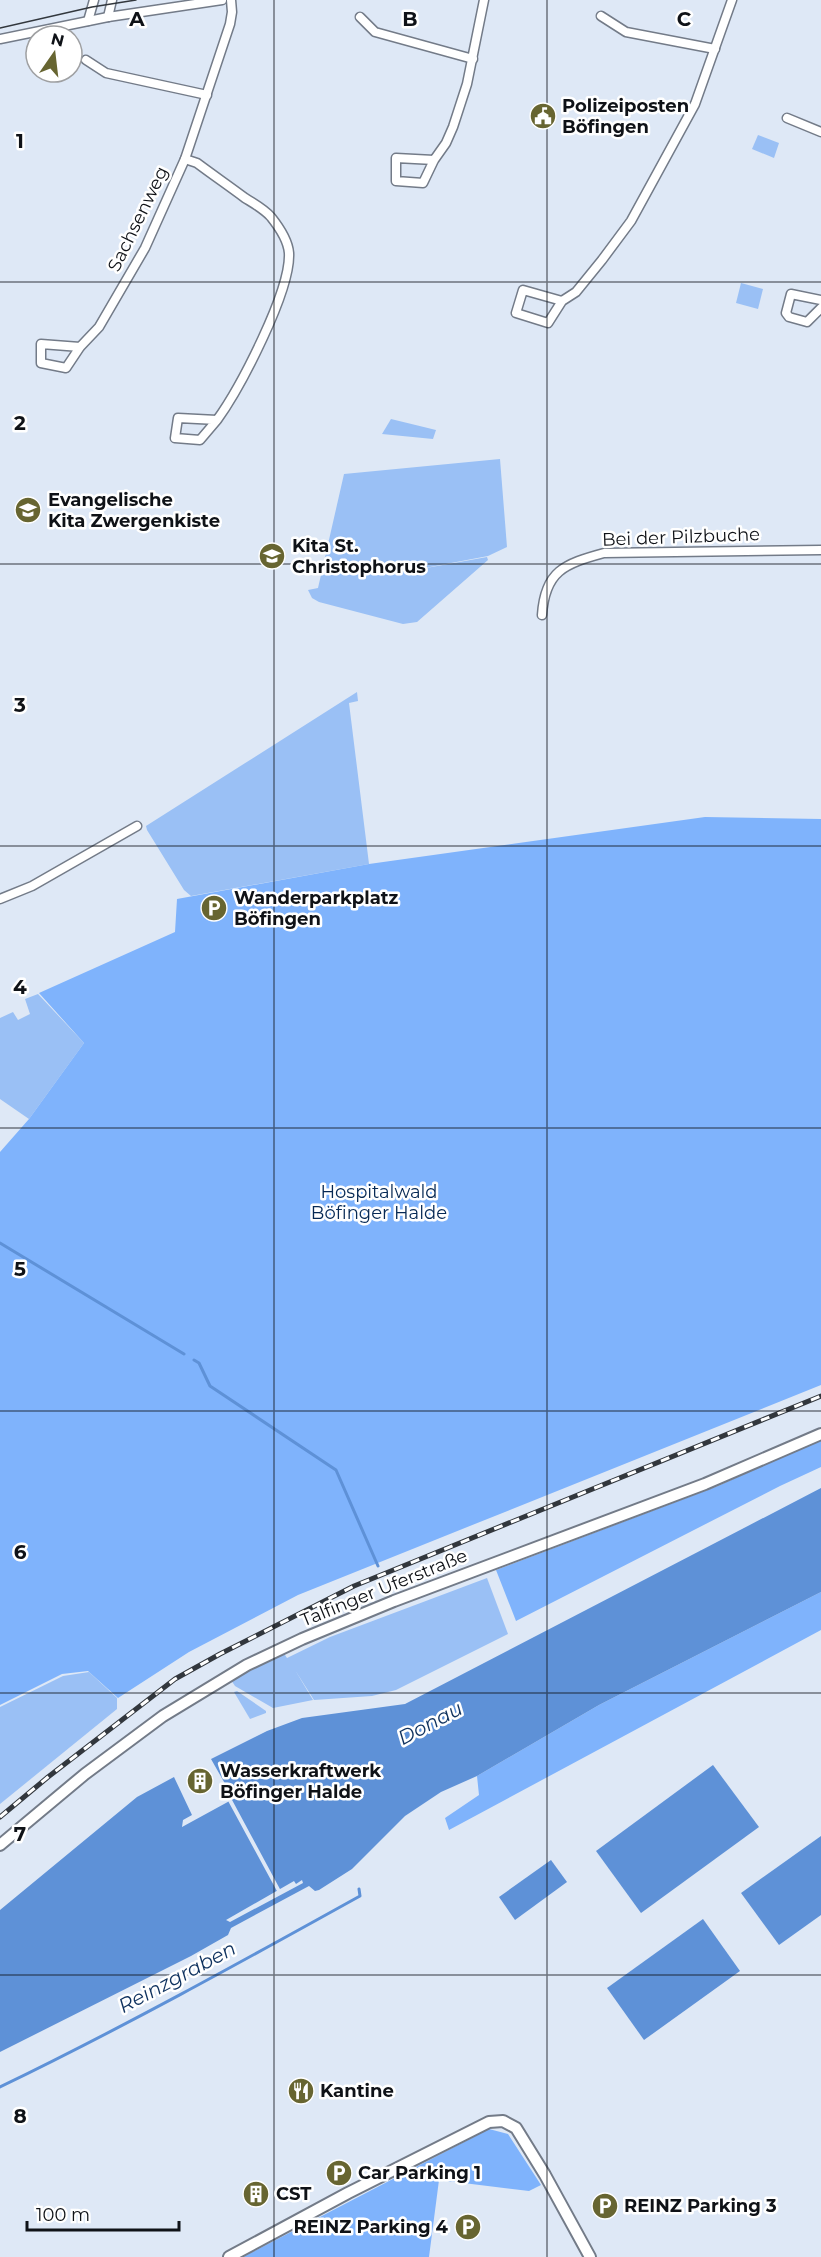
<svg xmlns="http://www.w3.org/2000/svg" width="821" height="2257" font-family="Montserrat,sans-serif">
	<rect width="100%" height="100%" fill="#dee8f6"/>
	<!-- green -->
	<g fill="#9ac0f5">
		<polygon points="758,135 779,143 774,158 752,149"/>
		<polygon points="741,283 763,289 758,309 736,303"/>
		<polygon points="391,419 436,430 433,439 382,434"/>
		<polygon points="500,459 507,547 488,556 393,574 487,557 488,560 417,622 403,624 319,602 312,598 308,590 318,588 344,474"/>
		<polygon points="357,692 358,701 349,703 369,864 191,896 184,890 147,830 146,826"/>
		<polygon points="38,994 84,1043 29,1119 0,1099 0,1018 13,1012 18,1020 30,1014 25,999"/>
		<polygon points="487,1578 508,1634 396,1690 372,1696 314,1700 295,1670 313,1700 273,1708 235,1686 231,1680 283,1652 287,1658 330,1637"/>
		<polygon points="89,1672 117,1698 117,1709 0,1804 0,1707 63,1676"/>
		<polygon points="237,1691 266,1711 266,1713 250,1719 234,1692"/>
	</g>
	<!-- forest -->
	<g fill="#7fb3fc">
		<polygon points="705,817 821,819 821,1385 298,1595 189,1652 118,1698 88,1671 62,1674 0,1705 0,1152 29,1119 84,1043 39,993 175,932 177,899 369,864"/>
		<polygon points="821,1439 821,1467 780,1486 516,1621 496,1570 718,1486"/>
		<polygon points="821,1592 821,1630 449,1830 445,1818 479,1795 477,1776 599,1705"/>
		<polygon points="489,2129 508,2134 541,2185 529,2191 439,2180 429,2257 243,2257"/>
	</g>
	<!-- water -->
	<g fill="#5e91d7" fill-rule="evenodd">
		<path d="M821 1488V1592L599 1705 477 1776 441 1792 405 1816 352 1869 319 1890 315 1891 309 1886 231 1928 228 1935 191 1956 0 2052V1910L137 1797 174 1777 192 1815 183 1820 182 1827 246 1792 244 1789 232 1796 211 1759 267 1731 302 1718 405 1704ZM302 1880 303 1883 230 1922 226 1920 294 1881 296 1884Z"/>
		<polygon points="713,1765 759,1827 641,1913 596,1851"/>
		<polygon points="821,1836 821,1915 779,1945 741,1893"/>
		<polygon points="551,1860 567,1882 515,1920 499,1897"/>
		<polygon points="703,1919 740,1971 644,2040 607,1988"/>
	</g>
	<!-- pier -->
	<polygon fill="#dee8f6" points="212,1755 213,1757 210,1759 281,1891 278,1893 227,1799 229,1798 208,1760 208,1757"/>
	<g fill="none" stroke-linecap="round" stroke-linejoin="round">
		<!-- stream -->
		<g stroke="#5e91d7" stroke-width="3">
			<polyline points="0,1243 184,1354"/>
			<polyline points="194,1360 199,1363 210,1386 336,1470 378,1566"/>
			<path d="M0 2087C122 2028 241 1962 360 1896L359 1889"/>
		</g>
		<defs>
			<g id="minor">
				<polyline points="601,16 626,32 715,49"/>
				<polyline points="108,17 112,0"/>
				<polyline points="360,17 375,32 473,59"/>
				<polyline points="88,21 94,0"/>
				<polyline points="0,39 108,17 222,0"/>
				<polyline points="86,60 106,73 207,95"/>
				<polyline points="787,118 821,132"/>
				<path d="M185 159 197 163C213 175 229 186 245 198 253 203 264 209 271 217 279 227 288 240 289 253 291 291 240 388 217 420L178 418 175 438 200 440 217 420"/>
				<polyline points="434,160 396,158 396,181 423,183 434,160 446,143 453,127 467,84 484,0"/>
				<polyline points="821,300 791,294 786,313 789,317 807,322 821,308"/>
				<polyline points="562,301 548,323 516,313 523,290 562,301 576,292 602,260 631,221 654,179 695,104 732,0"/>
				<polyline points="80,347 41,344 41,363 66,368 80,347 99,327 145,248 185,159 230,24 232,12 231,0"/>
				<path d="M542 615C545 571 564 564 604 553L821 550"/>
				<polyline points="0,899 32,886 137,826"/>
			</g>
			<g id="tertiary">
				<polyline points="0,1845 85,1774 163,1716 247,1665 302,1639 394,1601 705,1484 821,1434"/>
				<polyline points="229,2257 348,2193 489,2122 503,2121 516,2128 545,2175 590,2257"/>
			</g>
		</defs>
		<!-- minor casing -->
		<use href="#minor" stroke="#737b88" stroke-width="11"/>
		<!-- tertiary casing -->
		<use href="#tertiary" stroke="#737b88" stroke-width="14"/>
		<!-- minor -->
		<use href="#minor" stroke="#fff" stroke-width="8"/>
		<!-- tertiary -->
		<use href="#tertiary" stroke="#fff" stroke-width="10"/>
		<!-- tram -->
		<polyline stroke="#32373d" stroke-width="1.5" points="0,28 92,7 136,0"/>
		<defs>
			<polyline id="rail" points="0,1817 48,1777 175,1679 220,1654 354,1586 821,1396"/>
		</defs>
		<!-- rail casing -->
		<use href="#rail" stroke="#32373d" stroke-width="5"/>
		<!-- rail -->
		<use href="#rail" stroke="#fff" stroke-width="3" stroke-dasharray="9" stroke-linecap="butt"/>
	</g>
	<!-- grid -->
	<path fill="none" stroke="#0f1217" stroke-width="1.5" stroke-opacity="0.55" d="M274 0V2257M547 0V2257M0 282H821M0 564H821M0 846H821M0 1128H821M0 1411H821M0 1693H821M0 1975H821"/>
	<!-- icons -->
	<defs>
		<symbol id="civic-disc" viewBox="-11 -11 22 22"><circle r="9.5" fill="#676531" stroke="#fff"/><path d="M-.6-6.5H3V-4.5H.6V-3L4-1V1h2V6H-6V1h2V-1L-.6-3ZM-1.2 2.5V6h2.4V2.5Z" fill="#fff"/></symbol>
		<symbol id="school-disc" viewBox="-11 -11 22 22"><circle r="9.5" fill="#676531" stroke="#fff"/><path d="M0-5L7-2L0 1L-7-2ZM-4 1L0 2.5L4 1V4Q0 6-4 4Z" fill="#fff"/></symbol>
		<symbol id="parking-disc" viewBox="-11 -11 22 22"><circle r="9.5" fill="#676531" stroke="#fff"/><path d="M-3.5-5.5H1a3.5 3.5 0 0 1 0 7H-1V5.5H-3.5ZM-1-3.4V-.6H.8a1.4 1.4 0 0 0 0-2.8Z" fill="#fff"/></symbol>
		<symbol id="building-disc" viewBox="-11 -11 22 22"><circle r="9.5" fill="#676531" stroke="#fff"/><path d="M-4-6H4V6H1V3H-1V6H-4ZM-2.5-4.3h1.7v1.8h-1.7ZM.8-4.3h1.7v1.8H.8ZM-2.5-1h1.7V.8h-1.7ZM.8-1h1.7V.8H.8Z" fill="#fff"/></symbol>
		<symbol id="restaurant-disc" viewBox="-11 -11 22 22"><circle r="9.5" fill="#676531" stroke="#fff"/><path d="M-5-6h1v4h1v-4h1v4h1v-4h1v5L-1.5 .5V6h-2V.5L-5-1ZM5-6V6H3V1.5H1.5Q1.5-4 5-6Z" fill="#fff"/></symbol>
	</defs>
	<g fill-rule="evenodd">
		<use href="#civic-disc" x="528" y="101" width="30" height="30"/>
		<use href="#school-disc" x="13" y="495" width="30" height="30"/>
		<use href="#school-disc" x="257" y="541" width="30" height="30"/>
		<use href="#parking-disc" x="199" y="893" width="30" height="30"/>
		<use href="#building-disc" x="185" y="1766" width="30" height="30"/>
		<use href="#restaurant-disc" x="286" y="2076" width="30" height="30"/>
		<use href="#parking-disc" x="324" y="2158" width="30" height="30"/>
		<use href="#building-disc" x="241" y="2179" width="30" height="30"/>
		<use href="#parking-disc" x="590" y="2191" width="30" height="30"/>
		<use href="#parking-disc" x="453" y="2212" width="30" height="30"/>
	</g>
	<g text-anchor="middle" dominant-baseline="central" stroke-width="5" stroke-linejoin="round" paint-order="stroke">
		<!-- poi labels -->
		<g font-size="18" font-weight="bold" fill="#0f1217" stroke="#fff" text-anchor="start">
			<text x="562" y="106">Polizeiposten<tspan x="562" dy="21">Böfingen</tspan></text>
			<text x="48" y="500">Evangelische<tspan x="48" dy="21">Kita Zwergenkiste</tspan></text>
			<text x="292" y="546">Kita St.<tspan x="292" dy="21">Christophorus</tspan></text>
			<text x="234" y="898">Wanderparkplatz<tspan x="234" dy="21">Böfingen</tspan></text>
			<text x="220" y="1771">Wasserkraftwerk<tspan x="220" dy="21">Böfinger Halde</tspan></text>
			<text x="320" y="2091">Kantine</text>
			<text x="358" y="2173">Car Parking 1</text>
			<text x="276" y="2194">CST</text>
			<text x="624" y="2206">REINZ Parking 3</text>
			<text x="448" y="2227" text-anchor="end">REINZ Parking 4</text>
		</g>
		<!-- street labels -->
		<g font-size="18" fill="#0f1217" stroke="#fff">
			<text transform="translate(138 219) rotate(-64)">Sachsenweg</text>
			<text transform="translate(681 537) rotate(-2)">Bei der Pilzbuche</text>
			<text transform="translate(384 1588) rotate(-22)">Talfinger Uferstraße</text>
		</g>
		<!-- park labels -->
		<g font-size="18" fill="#052854" stroke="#fff">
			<text x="379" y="1192">Hospitalwald<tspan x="379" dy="21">Böfinger Halde</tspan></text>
		</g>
		<!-- water labels -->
		<g font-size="20" font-style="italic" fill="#0e315e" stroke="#fff">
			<text transform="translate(430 1723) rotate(-28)">Donau</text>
			<text transform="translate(177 1977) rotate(-28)">Reinzgraben</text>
		</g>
	</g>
	<g font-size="20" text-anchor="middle" font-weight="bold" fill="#0f1217" stroke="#fff" stroke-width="5" stroke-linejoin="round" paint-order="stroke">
		<text x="137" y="26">A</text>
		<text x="410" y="26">B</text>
		<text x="684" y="26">C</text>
		<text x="20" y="148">1</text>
		<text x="20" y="430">2</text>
		<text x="20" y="712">3</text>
		<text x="20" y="994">4</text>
		<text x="20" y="1276">5</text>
		<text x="20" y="1559">6</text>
		<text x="20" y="1841">7</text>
		<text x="20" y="2123">8</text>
	</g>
	<!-- north arrow -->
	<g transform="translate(54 54) rotate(14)"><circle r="28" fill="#ffffff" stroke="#9fa0a2" stroke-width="1.5"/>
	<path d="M0-4.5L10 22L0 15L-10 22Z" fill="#676531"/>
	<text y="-9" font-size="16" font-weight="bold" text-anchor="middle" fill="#0f1217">N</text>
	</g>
	<!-- scale -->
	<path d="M27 2221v9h152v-9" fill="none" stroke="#0f1217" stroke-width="3"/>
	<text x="36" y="2221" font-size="18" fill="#0f1217" stroke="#ffffff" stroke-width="4.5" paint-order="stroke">100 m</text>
</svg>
